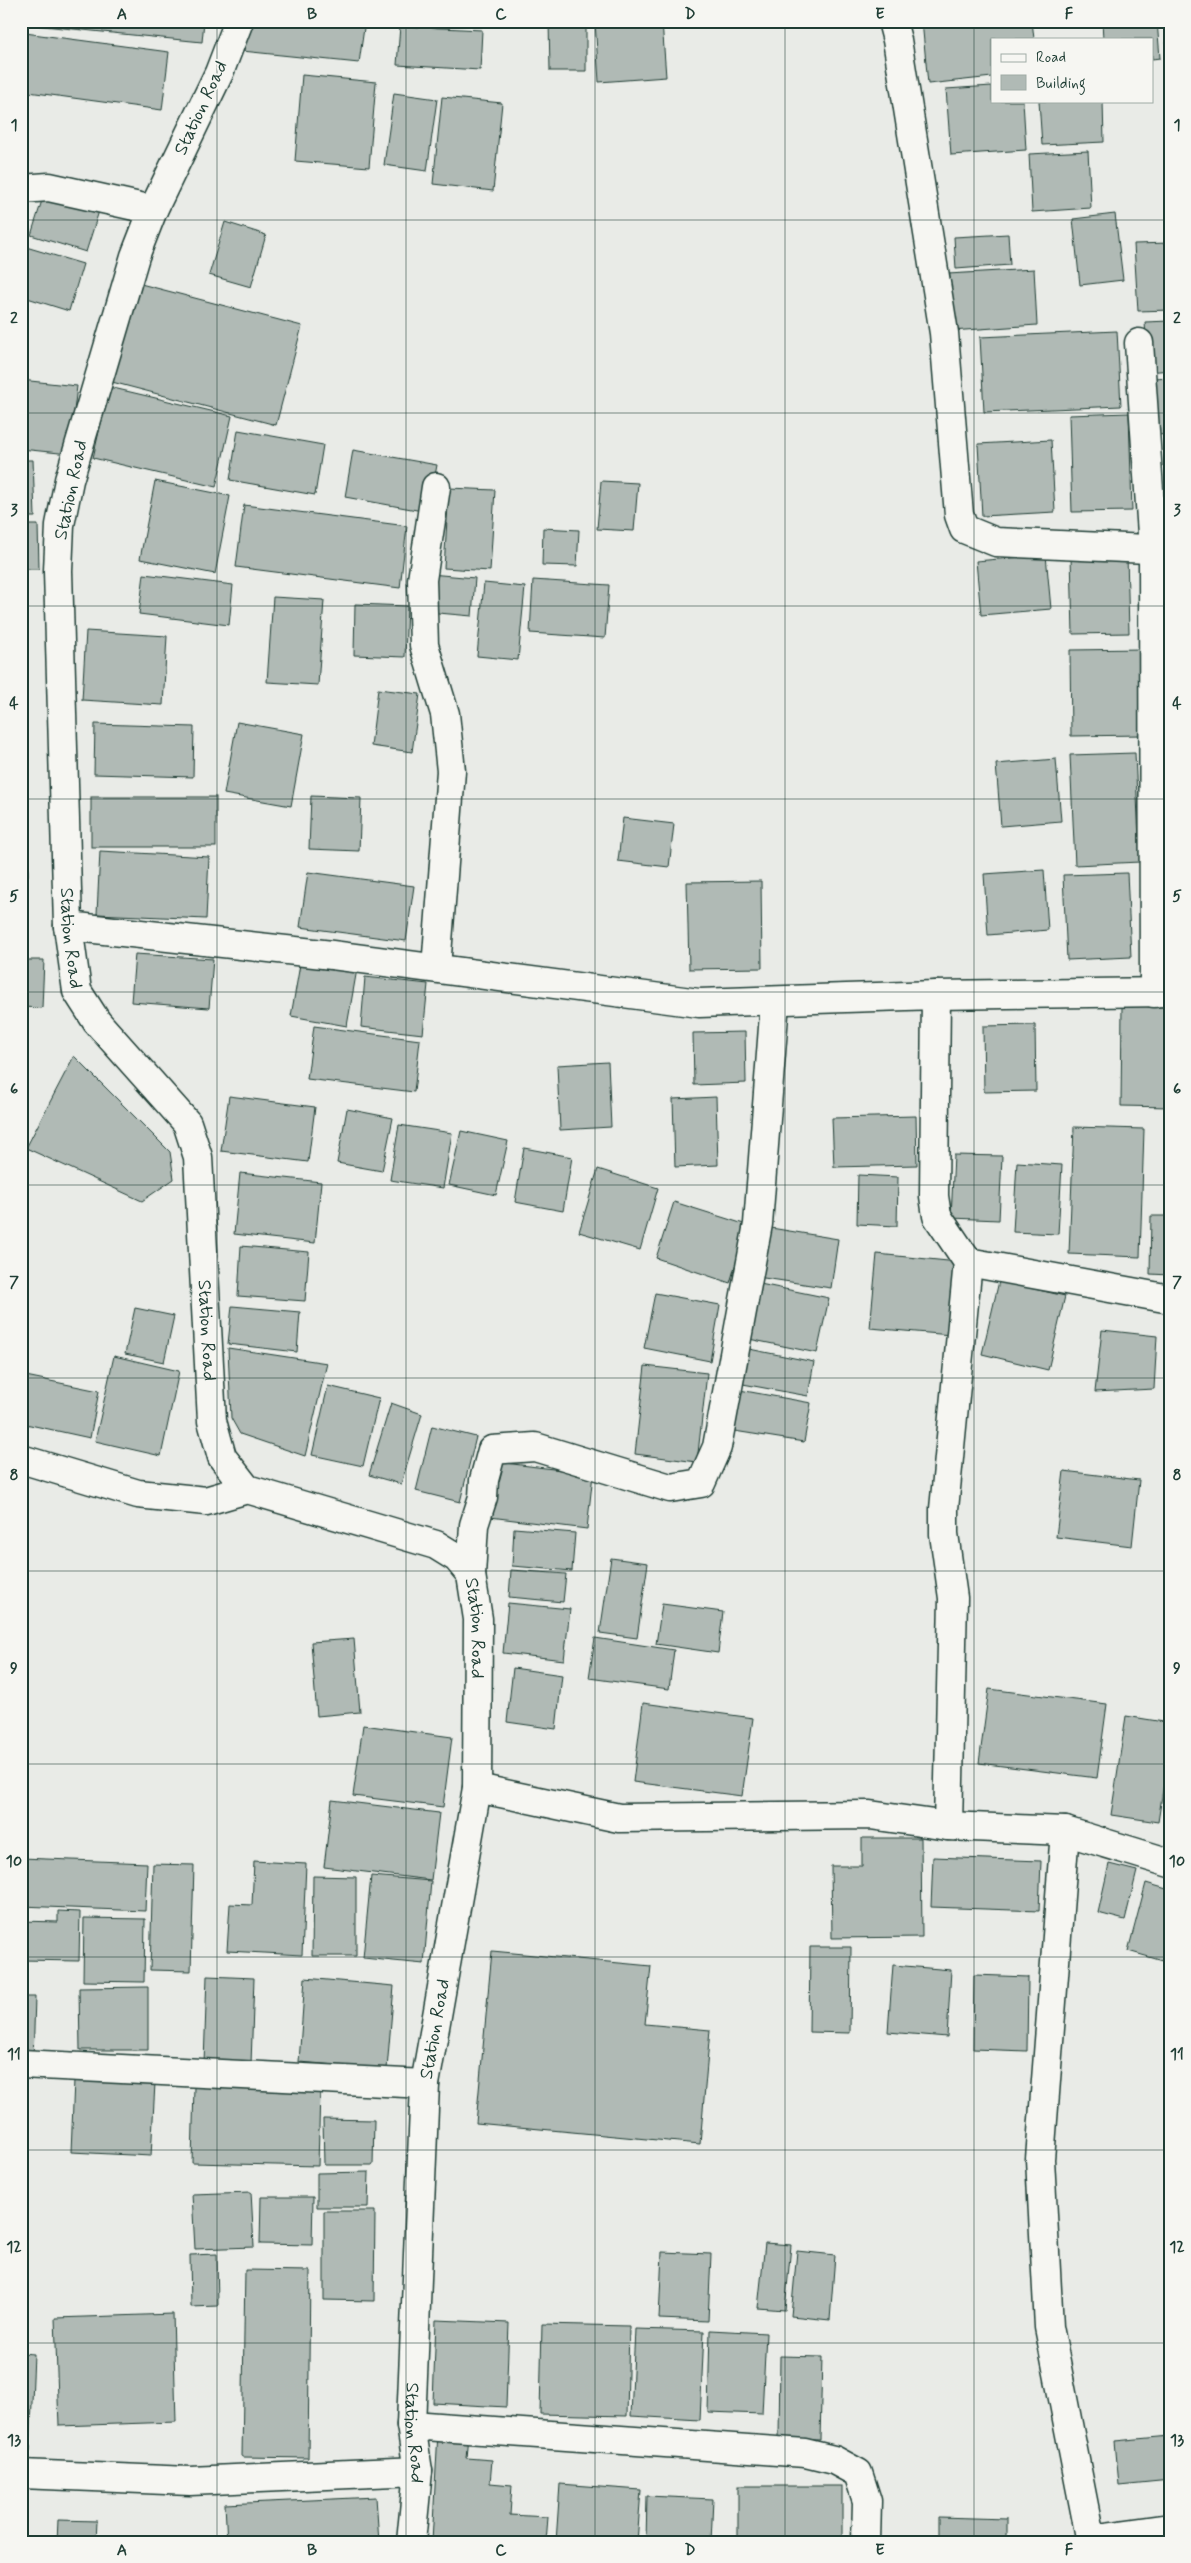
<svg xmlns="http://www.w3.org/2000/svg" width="1191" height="2563" font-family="Mynerve,sans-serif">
	<rect width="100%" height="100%" fill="#e9ebe7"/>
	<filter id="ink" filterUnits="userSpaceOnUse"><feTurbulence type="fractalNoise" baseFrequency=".02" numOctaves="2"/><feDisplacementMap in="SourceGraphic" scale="10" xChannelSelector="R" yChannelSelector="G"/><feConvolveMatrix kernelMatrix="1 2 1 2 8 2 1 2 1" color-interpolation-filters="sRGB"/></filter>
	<g filter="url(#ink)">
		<!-- building -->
		<g fill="#b0bab5" stroke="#1f3d34">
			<polygon points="23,21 204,21 202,42 23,24"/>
			<polygon points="251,21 365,21 359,63 242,51"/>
			<polygon points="549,21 586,21 586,71 550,71"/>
			<polygon points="595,21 662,21 666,77 599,82"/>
			<polygon points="922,21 1032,21 1034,39 992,39 992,77 928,84"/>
			<polygon points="1102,21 1157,21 1160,58 1152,59 1152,39 1103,39"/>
			<polygon points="1165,21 1170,21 1170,87 1169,87"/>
			<polygon points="400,26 482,30 480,70 397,65"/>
			<polygon points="25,33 169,52 162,110 21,91 21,62"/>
			<polygon points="302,75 376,82 369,167 295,161"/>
			<polygon points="992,86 992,101 1023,101 1026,150 951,155 946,89"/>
			<polygon points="394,93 437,99 427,171 384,165"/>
			<polygon points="442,97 502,103 493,191 433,184"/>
			<polygon points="1039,101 1103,101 1104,142 1042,145"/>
			<polygon points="1088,151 1091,208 1032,212 1029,154"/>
			<polygon points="44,194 99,211 86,252 31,235"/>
			<polygon points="1115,214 1123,280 1080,285 1073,219"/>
			<polygon points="225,222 266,235 251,287 209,275"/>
			<polygon points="1008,234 1010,265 956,269 954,237"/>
			<polygon points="1170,243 1170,310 1138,311 1134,244"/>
			<polygon points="26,247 83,264 69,311 21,296 21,262"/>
			<polygon points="1034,269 1037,325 951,331 948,274"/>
			<polygon points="137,283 302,326 276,425 112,382"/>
			<polygon points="1170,321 1170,370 1148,372 1145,322"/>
			<polygon points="1117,331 1121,406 984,412 980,337"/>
			<polygon points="1170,377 1170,434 1158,435 1154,378"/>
			<polygon points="21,380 77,386 69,454 21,449"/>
			<polygon points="109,387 232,416 216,487 93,458"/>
			<polygon points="1129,413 1132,511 1072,512 1069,415"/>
			<polygon points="238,430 323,445 315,495 230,480"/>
			<polygon points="1051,440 1055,512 982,516 978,444"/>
			<polygon points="353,450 437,465 428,512 345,497"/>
			<polygon points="21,460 33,460 35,517 21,517"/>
			<polygon points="155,481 230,496 215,574 140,559"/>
			<polygon points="601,481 638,483 634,531 597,529"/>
			<polygon points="449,488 495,490 490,571 444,568"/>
			<polygon points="244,505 407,526 400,588 236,567"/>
			<polygon points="21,525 38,525 39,569 21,569"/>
			<polygon points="543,528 579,530 577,566 542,565"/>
			<polygon points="1046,555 1051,609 981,615 976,561"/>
			<polygon points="1127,555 1129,633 1073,634 1071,556"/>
			<polygon points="144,574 233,585 229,625 139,614"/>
			<polygon points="430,574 475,578 472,616 427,612"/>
			<polygon points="533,580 609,585 605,638 530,633"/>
			<polygon points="484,583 525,587 518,660 477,656"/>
			<polygon points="273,597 324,600 318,685 267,682"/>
			<polygon points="355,604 407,606 405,657 354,655"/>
			<polygon points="21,617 24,658 21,659"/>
			<polygon points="86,631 167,636 163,705 82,700"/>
			<polygon points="1142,649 1143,735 1071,736 1070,650"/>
			<polygon points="1168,656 1170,656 1170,744 1169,744"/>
			<polygon points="378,689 420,694 412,752 371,746"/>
			<polygon points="237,722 304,734 291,806 224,794"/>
			<polygon points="95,724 194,727 193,777 94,774"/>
			<polygon points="1135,753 1140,862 1075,865 1070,755"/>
			<polygon points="1056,759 1061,821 1001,826 996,764"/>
			<polygon points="21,767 23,767 24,836 21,836"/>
			<polygon points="1161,772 1170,772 1170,844 1164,844"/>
			<polygon points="311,796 361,798 359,851 309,849"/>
			<rect x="91" y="797" width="125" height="50"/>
			<polygon points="623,818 674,824 669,867 618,861"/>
			<polygon points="21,842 27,842 28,876 21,877"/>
			<polygon points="100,851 209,857 206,919 97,914"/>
			<polygon points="1044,870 1048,930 988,935 984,874"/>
			<polygon points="308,872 414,886 406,941 300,927"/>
			<polygon points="1127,873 1131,957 1067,960 1063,875"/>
			<polygon points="1166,873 1170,873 1170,958 1168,958"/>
			<polygon points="761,881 762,968 689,969 687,882"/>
			<polygon points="135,954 213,959 209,1008 131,1002"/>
			<polygon points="301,959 357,969 347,1026 291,1016"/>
			<polygon points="21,960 44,960 42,1008 21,1007"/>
			<polygon points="365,977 428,984 423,1034 361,1027"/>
			<polygon points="1122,1006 1170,1007 1170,1107 1121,1106"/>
			<polygon points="1035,1025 1036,1091 984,1092 983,1026"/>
			<polygon points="314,1026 420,1040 414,1092 307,1079"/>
			<polygon points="745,1032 746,1083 694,1085 693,1033"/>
			<polygon points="74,1056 170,1152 174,1179 142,1201 26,1148"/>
			<polygon points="608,1062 611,1127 560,1130 557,1065"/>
			<polygon points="229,1096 315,1107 308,1162 221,1151"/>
			<polygon points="716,1097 718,1165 675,1167 673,1099"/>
			<polygon points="347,1109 393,1118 382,1171 337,1163"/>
			<polygon points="916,1116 917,1165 834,1167 832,1118"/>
			<polygon points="399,1125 452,1133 443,1188 390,1180"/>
			<polygon points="1074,1127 1144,1129 1140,1257 1069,1254"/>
			<polygon points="461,1131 508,1141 496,1195 449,1185"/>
			<polygon points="524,1148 572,1157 563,1211 515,1202"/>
			<polygon points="954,1155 1002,1156 999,1220 951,1218"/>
			<polygon points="1017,1162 1062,1165 1058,1234 1013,1232"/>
			<polygon points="598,1169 658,1188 640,1250 579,1232"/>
			<polygon points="240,1173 321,1182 315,1243 234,1234"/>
			<polygon points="858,1175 898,1177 897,1226 857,1224"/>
			<polygon points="674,1202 747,1225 730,1283 656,1258"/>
			<polygon points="1151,1216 1170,1216 1170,1275 1150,1274"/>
			<polygon points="765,1227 838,1239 831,1288 757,1277"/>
			<polygon points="241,1246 309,1252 305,1301 238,1296"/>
			<polygon points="877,1254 958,1262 951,1335 870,1328"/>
			<polygon points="999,1281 1065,1296 1048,1370 982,1354"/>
			<polygon points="755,1283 829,1298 817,1353 744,1338"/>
			<polygon points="655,1293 720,1305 710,1361 644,1348"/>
			<polygon points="232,1306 300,1312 297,1352 228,1344"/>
			<polygon points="135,1308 174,1316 164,1362 125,1354"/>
			<polygon points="1102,1330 1157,1336 1154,1389 1095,1392"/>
			<polygon points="739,1347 814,1362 808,1396 732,1382"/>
			<polygon points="228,1348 327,1363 305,1456 240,1434 231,1418"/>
			<polygon points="114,1356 179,1371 161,1456 95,1441"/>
			<polygon points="645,1366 707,1373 697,1462 635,1454"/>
			<polygon points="21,1375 99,1391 90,1438 21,1423"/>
			<polygon points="328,1386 379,1398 363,1466 312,1455"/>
			<polygon points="734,1389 811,1403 804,1442 728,1430"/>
			<polygon points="391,1403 422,1414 401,1484 369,1475"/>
			<polygon points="432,1426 476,1437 460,1502 416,1491"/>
			<polygon points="497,1462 593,1474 587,1529 490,1517"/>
			<polygon points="1064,1471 1139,1480 1132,1546 1056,1537"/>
			<polygon points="514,1528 575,1533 572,1571 512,1566"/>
			<polygon points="611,1558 648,1563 637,1638 600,1633"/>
			<polygon points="511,1570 566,1574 563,1602 509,1597"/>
			<polygon points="508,1603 570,1609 564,1660 503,1653"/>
			<polygon points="662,1604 723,1612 718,1653 656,1644"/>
			<polygon points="595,1638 674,1650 669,1689 589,1678"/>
			<polygon points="354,1639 360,1712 317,1716 311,1642"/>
			<polygon points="513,1668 562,1675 556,1729 507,1722"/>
			<polygon points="989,1689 1107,1704 1097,1778 979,1763"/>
			<polygon points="643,1703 753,1718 742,1796 633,1782"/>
			<polygon points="1126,1716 1170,1723 1170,1744 1158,1822 1111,1815"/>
			<polygon points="363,1725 452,1737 443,1807 353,1796"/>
			<polygon points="332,1800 439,1813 431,1880 324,1867"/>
			<polygon points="862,1838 921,1838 922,1937 832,1938 831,1866 862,1866"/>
			<polygon points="933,1857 1041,1861 1039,1911 931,1907"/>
			<polygon points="21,1858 147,1863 145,1911 21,1906"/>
			<polygon points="254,1861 306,1864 302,1955 227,1951 230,1904 252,1905"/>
			<polygon points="153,1864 194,1865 191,1971 150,1970"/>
			<polygon points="1109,1864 1137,1871 1125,1920 1098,1913"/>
			<polygon points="313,1876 356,1877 356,1956 312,1956"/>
			<polygon points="371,1876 431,1881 424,1964 363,1958"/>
			<polygon points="1146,1883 1170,1890 1170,1963 1128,1951"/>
			<polygon points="58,1911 80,1912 79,1961 21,1960 21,1921 58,1922"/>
			<polygon points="84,1918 145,1919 144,1982 83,1981"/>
			<polygon points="810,1947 851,1947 850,2033 809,2032"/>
			<polygon points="492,1951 651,1966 645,2024 710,2030 700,2144 476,2123"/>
			<polygon points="893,1965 951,1970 947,2037 888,2032"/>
			<polygon points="974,1975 1028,1977 1027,2051 973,2049"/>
			<polygon points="207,1976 254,1978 251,2064 204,2063"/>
			<polygon points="305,1978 394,1986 387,2069 299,2062"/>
			<polygon points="148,1987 148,2050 80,2050 79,1988"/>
			<polygon points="21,1997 35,1997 33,2060 21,2060"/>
			<polygon points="74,2080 155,2083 151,2156 71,2152"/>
			<polygon points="194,2086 320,2089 318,2166 192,2163"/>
			<polygon points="323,2119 374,2120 373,2165 324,2165"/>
			<polygon points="369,2172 368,2207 317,2207 317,2173"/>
			<polygon points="251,2192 254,2247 195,2249 192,2194"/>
			<polygon points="261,2197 313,2197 312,2245 260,2244"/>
			<polygon points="324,2211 375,2211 374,2301 324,2300"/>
			<polygon points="765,2243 791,2245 785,2310 758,2308"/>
			<polygon points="797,2251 835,2255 830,2320 791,2316"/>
			<polygon points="662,2252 711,2254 708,2321 659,2319"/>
			<polygon points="217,2254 218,2306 191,2307 190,2255"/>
			<polygon points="245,2270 310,2271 308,2458 242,2457"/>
			<polygon points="173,2314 176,2422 59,2426 55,2318"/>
			<polygon points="436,2320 509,2323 506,2407 433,2403"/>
			<polygon points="542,2324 629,2326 627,2416 540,2414"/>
			<polygon points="635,2329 704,2331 700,2420 631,2416"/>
			<polygon points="710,2330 766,2333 762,2414 708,2412"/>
			<polygon points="21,2353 34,2354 30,2451 21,2451"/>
			<polygon points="780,2356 822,2357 820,2440 779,2439"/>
			<polygon points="438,2432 468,2435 466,2458 492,2460 490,2483 512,2485 510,2515 548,2517 546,2542 432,2542"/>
			<polygon points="1170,2436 1170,2480 1119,2485 1115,2441"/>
			<polygon points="560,2484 641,2490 637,2542 556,2542"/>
			<rect x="738" y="2486" width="104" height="56"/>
			<polygon points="647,2496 713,2499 711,2542 646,2542"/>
			<polygon points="376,2497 379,2542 227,2542 225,2504"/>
			<polygon points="939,2517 1007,2519 1007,2542 939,2542"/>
			<polygon points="58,2520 97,2521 96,2542 57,2542"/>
		</g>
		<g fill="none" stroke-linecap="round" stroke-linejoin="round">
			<defs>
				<g id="street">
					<polyline points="892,21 897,40 944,333 959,515 964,529 996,542 1170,550"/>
					<polyline points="21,189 49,187 153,210"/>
					<polyline points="1139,343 1153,549 1154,993"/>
					<polyline points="436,487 422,580 424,645 445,714 451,771 436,968"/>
					<polyline points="68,926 332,955 699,1003 936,995 1170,992"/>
					<polyline points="936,995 934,1196 937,1216 968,1262 944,1509 944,1534 953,1598 948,1826"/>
					<polyline points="968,1262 1170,1299"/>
					<polyline points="471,1575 474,1525 483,1497 484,1480 492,1450 535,1447 670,1488 701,1483 717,1447 758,1224 775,1001"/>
					<polyline points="477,1788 619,1818 870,1815 948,1826 1065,1831 1170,1863"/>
					<polyline points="1065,1831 1040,2159 1049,2327 1091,2542"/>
					<polyline points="21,2064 425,2084"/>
					<polyline points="411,2425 805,2453 834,2460 858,2473 867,2501 866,2542"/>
					<polyline points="21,2474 190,2481 418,2471"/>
					<polyline points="1090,2539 1170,2528"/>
				</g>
				<g id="secondary">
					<path id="s1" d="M239 21 219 73 153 210 135 256 69 480 60 525 58 571 68 926 77 991 97 1022 187 1123 198 1157 212 1421 222 1457 247 1489 436 1545 457 1558 471 1575 478 1619 477 1788 425 2084 411 2425 418 2471 411 2542"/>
					<polyline points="21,1459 138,1494 206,1501 247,1489"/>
				</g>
			</defs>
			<!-- street casing -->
			<use href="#street" stroke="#1f3d34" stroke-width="31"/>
			<!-- secondary casing -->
			<use href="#secondary" stroke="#1f3d34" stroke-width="31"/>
			<!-- street -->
			<use href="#street" stroke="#f6f6f2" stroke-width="28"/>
			<!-- secondary -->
			<use href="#secondary" stroke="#f6f6f2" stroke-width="28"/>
		</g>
	</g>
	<!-- grid -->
	<path fill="none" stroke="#1f3d34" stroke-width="1" stroke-opacity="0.55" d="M217 21V2542M406 21V2542M595 21V2542M785 21V2542M974 21V2542M21 220H1170M21 413H1170M21 606H1170M21 799H1170M21 992H1170M21 1185H1170M21 1378H1170M21 1571H1170M21 1764H1170M21 1957H1170M21 2150H1170M21 2343H1170"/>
	<g text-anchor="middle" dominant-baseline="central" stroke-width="4" stroke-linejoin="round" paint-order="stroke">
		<!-- street labels -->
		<g font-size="19" fill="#1f3d34" stroke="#f6f6f2">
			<text transform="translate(201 108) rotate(-65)">Station Road</text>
			<text transform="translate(71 490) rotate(-78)">Station Road</text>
			<text stroke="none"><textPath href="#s1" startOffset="950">Station Road</textPath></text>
			<text stroke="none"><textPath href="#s1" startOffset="1385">Station Road</textPath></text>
			<text stroke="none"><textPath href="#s1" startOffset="1851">Station Road</textPath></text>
			<text transform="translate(435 2029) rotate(-80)">Station Road</text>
			<text stroke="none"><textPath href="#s1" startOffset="2661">Station Road</textPath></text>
		</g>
	</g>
	<!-- margin -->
	<rect width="1191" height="2563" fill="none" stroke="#f6f6f2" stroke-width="55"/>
	<!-- legend -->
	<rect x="991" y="38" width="162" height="65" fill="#f6f6f2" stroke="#a0aca6"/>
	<rect x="1001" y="54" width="25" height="8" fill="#f6f6f2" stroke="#a0aca6"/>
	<text x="1036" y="62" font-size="15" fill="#1f3d34">Road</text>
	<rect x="1001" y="75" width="25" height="15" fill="#b0bab5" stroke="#a0aca6"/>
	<text x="1036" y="88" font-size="15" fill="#1f3d34">Building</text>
	<rect x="28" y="28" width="1136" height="2508" fill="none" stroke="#1f3d34" stroke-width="2"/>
	<g font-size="16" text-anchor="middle" font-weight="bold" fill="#1f3d34">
		<text x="122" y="19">A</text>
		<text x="312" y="19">B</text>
		<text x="501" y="19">C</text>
		<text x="690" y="19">D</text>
		<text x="880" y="19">E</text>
		<text x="1069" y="19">F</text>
		<text x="14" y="130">1</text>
		<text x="1177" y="130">1</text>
		<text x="14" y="323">2</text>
		<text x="1177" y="323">2</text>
		<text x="14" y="515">3</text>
		<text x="1177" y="515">3</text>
		<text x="14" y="708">4</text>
		<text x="1177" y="708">4</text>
		<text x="14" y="901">5</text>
		<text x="1177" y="901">5</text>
		<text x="14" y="1094">6</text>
		<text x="1177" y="1094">6</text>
		<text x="14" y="1287">7</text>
		<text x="1177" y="1287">7</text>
		<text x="14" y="1480">8</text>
		<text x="1177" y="1480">8</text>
		<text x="14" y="1673">9</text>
		<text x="1177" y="1673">9</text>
		<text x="14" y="1866">10</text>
		<text x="1177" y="1866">10</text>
		<text x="14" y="2059">11</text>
		<text x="1177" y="2059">11</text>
		<text x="14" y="2252">12</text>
		<text x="1177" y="2252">12</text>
		<text x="14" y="2445">13</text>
		<text x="1177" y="2445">13</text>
		<text x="122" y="2555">A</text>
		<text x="312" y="2555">B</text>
		<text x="501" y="2555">C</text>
		<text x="690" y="2555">D</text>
		<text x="880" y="2555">E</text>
		<text x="1069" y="2555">F</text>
	</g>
</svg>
